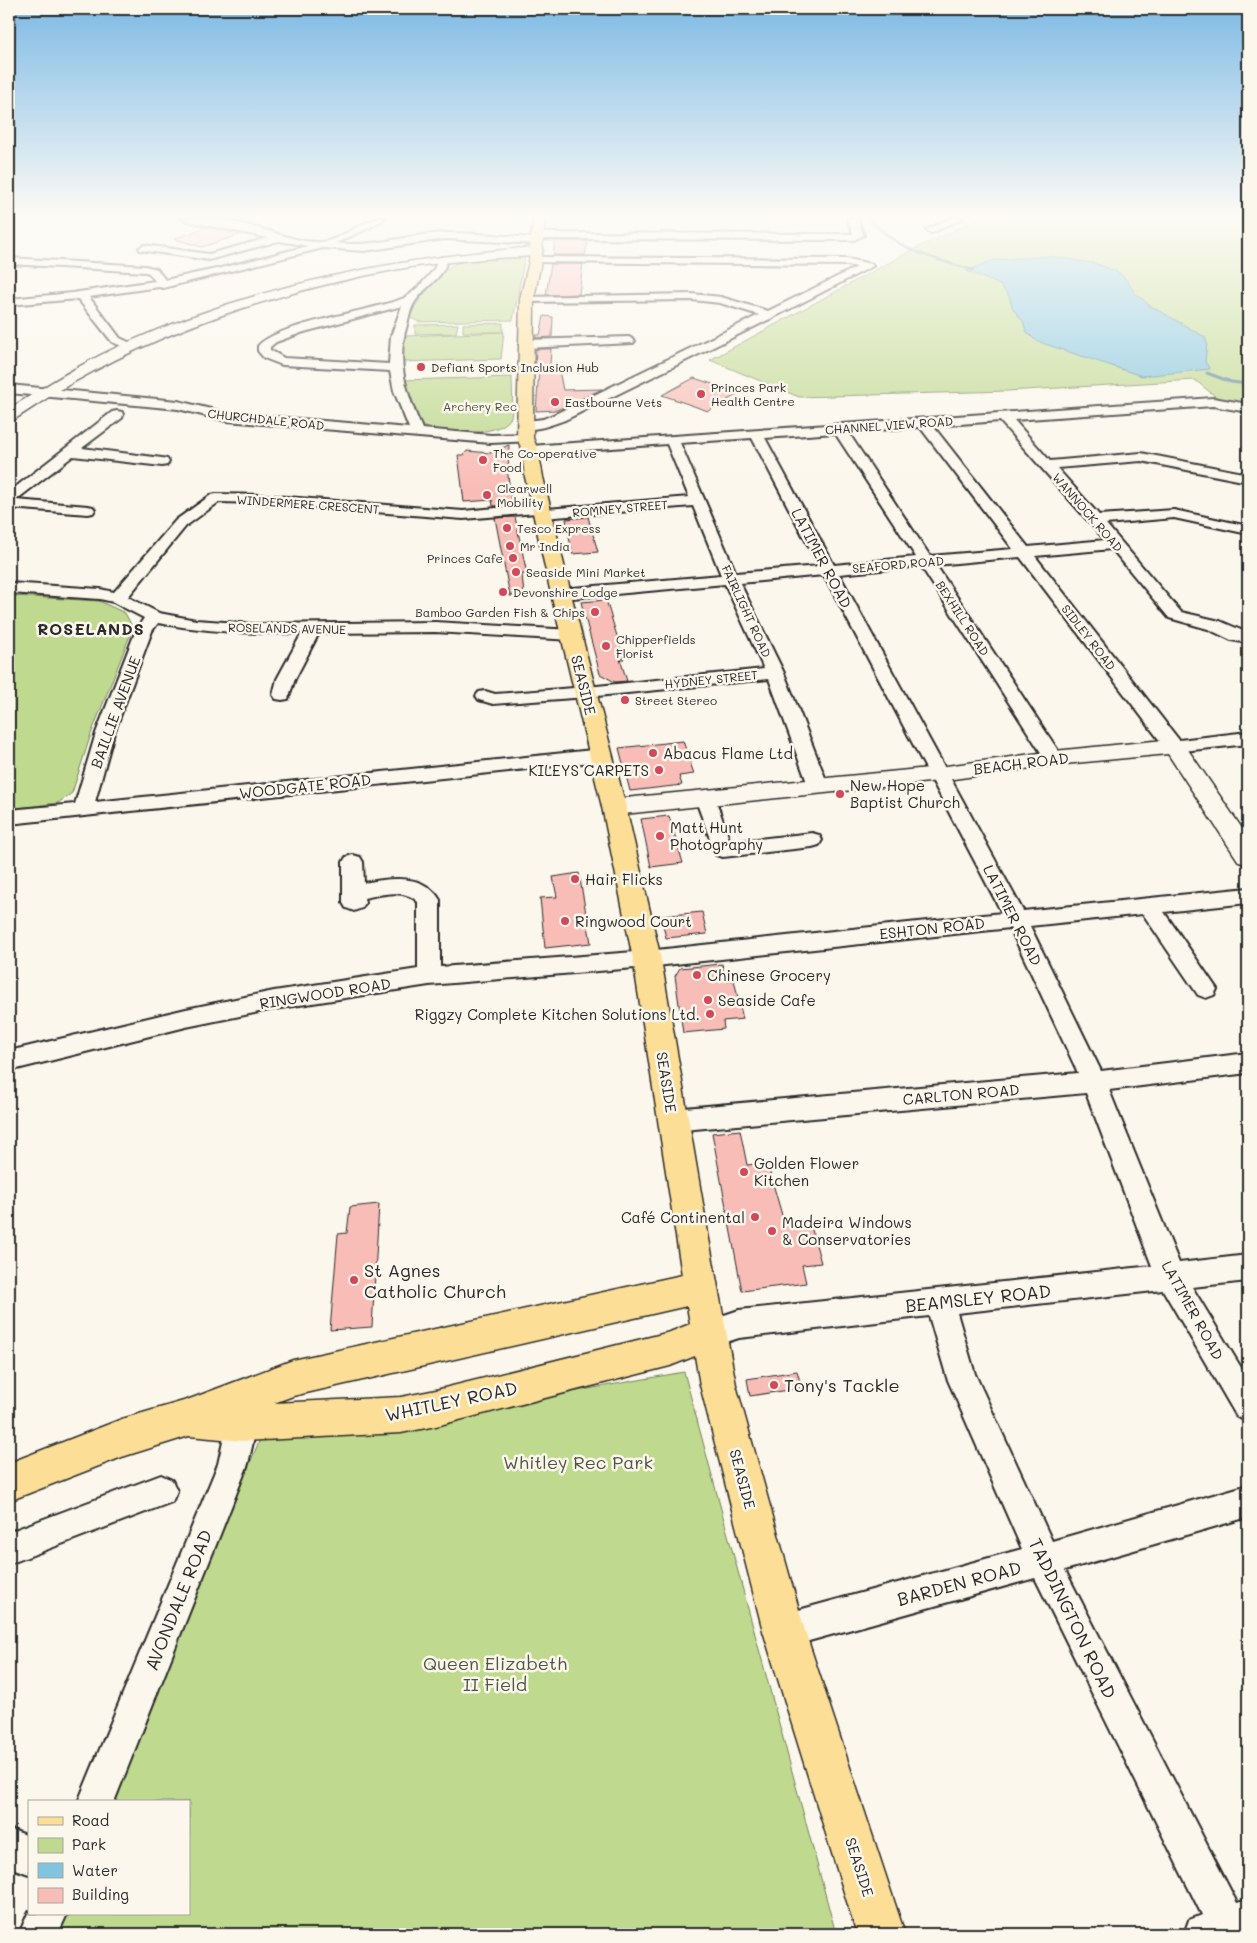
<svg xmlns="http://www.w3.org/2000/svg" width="1257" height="1943" font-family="Mali,sans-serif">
	<rect width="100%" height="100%" fill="#fbf7ec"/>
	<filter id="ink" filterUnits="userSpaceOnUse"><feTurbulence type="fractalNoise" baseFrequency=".02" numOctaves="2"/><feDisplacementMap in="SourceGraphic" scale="10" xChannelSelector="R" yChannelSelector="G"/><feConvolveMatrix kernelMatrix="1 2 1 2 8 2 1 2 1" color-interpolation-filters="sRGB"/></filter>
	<g filter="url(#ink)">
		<!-- green -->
		<g fill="#bfd98f" stroke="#75825d">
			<polygon points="980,218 1248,218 1248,405 1216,397 1195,380 1007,391 799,397 710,360 914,249"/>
			<path d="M514 255 525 257 513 320 419 322 409 317C418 301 439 269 457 263 474 256 497 257 514 255Z"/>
			<polygon points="503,323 503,332 463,332 463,324"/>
			<polygon points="458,324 456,333 415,334 415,325"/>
			<polygon points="504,332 501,359 399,362 405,336"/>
			<path d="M512 377C512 387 514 412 510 419 499 437 434 436 422 425 413 417 406 391 400 380Z"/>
			<polygon points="13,596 99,601 125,613 133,628 91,734 72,793 58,803 9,809 9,597"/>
			<polygon points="684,1372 836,1934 49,1934 57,1914 189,1914 189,1802 105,1802 261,1437 492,1406"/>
		</g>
		<!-- water -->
		<polygon fill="#80c4e0" stroke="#5e8798" points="1049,256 1097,264 1118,272 1125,278 1135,293 1149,305 1205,337 1207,343 1205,362 1210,369 1142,376 1045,344 1034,339 1026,331 1023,321 1013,309 1009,296 1000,285 967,271 994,260"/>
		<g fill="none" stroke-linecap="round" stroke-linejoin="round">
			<!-- stream-far1 -->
			<path stroke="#5e8798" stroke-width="2.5" d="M869 218C895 250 935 259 973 270"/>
			<!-- stream -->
			<polyline stroke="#5e8798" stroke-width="3" points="1207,373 1231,382 1248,384"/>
		</g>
		<!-- building -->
		<g fill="#f9bdb7" stroke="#2b2b2b">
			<polygon points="206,227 242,234 202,247 174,239"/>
			<polygon points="555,241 588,241 585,255 553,255"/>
			<polygon points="551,264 583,264 579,294 546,295"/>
			<polygon points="544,316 553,317 552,337 536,338 536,335 540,335"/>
			<polygon points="536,349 551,349 550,366 558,365 563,390 602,389 557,410 536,411 539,370 535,370"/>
			<polygon points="694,378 740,393 708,411 662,395"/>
			<polygon points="509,445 508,476 512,505 493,506 492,500 464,502 458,455 464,455 467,451 490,453"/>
			<polygon points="515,517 527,574 522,574 524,595 510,596 495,518"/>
			<polygon points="588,517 598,552 572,554 566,519"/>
			<polygon points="606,600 624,659 620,659 627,681 615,682 600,674 581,602"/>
			<polygon points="683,741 694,774 679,776 682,785 630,791 619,748"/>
			<polygon points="669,816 683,863 651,867 641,819"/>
			<polygon points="579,873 591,943 545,948 540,898 557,897 553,877"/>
			<polygon points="702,912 707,934 666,938 661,916"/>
			<polygon points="722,964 726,981 734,980 743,1019 723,1021 724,1029 683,1033 675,976 680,968"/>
			<polygon points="740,1130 747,1165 767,1163 784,1222 809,1219 821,1263 802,1265 806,1283 742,1291 712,1133"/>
			<polygon points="379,1204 372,1327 330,1330 338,1234 347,1233 350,1207"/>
			<polygon points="797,1371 802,1388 750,1396 747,1379"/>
		</g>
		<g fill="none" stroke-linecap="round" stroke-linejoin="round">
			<defs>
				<g id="minor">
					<path d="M182 218C207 215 237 222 261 229 280 234 301 243 321 242 344 240 362 218 385 218L369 228 336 243C374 248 409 234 446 233 475 233 505 236 534 238V234L538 233 853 234 847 218H857L864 235 854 240 541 239V243L537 244 445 239 364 251 323 248 163 288 159 287 89 297 120 338 137 346 131 350 112 342 78 299 9 305V299L72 293 155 281 149 273 145 272 9 264V258L145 266 157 269 165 280 225 267 308 246 279 241 209 260 140 250 139 248 144 245 209 254 268 238 187 221Z"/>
					<polygon points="951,218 963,218 934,232 931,233 926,230"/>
					<path d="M442 257 447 260C443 278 427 285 417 299 411 306 409 316 407 325 395 363 407 394 422 429L491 435 525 434 532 438 530 441 491 443 227 421 178 409 9 393V385L178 401 227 413 409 428 394 391 390 371 282 365 264 358 258 351V346C276 324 373 311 404 298 411 296 430 275 434 269 437 263 436 259 442 257ZM402 306 391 336 389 364 284 358 270 350V347L276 342 304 332Z"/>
					<path d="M535 257 847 259 872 264 873 266 774 317 565 420C554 424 527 435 518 425L520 422 543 419 555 414 759 315 720 303 692 300 527 302 522 299 523 297 692 294 721 297 768 311 857 267 847 265 531 262 530 260Z"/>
					<polygon points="629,337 635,341 633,343 525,348 519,344 525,340"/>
					<path d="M1213 398 1248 404V412L1213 406 1014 420 1050 461 1141 453 1248 474V482L1141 461 1057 468 1099 515 1174 510 1248 526V534L1174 518 1106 524 1181 612 1220 621 1248 633V643L1231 640 1208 629 1169 618 1112 549 1035 556 1179 740 1248 732V744L1174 752 1167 750 1020 557 936 565 1063 758 1061 762 1054 764 1047 762 921 566 839 574 1023 911 1248 888V903L1164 912 1217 989 1214 995 1206 998 1198 995 1143 914 1030 926 1101 1071 1248 1053V1073L1109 1090 1179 1263 1248 1255V1281L1192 1287 1248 1379V1421L1237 1417 1163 1290 957 1313 975 1374 1052 1541 1248 1485V1517L1065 1570 1237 1903 1248 1900V1934H1184L1189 1920 1202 1915 1035 1578 784 1648 772 1643 767 1631 772 1619 784 1614 1022 1549 947 1378 929 1316 739 1338 708 1348 698 1344 694 1334 698 1324 739 1310 1152 1266 1086 1093 673 1131 664 1127 660 1120 664 1113 673 1109 1078 1073 1010 928 647 967 429 985 274 1009 186 1027 9 1071V1051L186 1009 274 991 418 969V902C404 888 383 894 364 898L365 903 362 908 354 911 346 908 343 903V862L346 857 353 855 360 857 363 862 364 883C390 878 424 873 440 900V967L647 951 1002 913 824 575 740 583 784 673 828 785 825 789 818 791 811 789 808 785 769 679 587 697 493 704 479 700 476 696 479 692 485 691 495 694 587 687 764 669 725 584 561 599 555 597 553 594 555 591 561 589 721 575 693 506 543 518 538 517 537 513 463 519 261 503 219 502 186 526 128 597 159 613 196 620 253 624 435 622 572 630 578 631 580 635 578 639 572 640 435 632 319 633 295 679 288 699 282 700 276 699 273 695 277 679 302 633C253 634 206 632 158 623L152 631 114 733 95 802 602 749 609 751 611 755 609 759 602 761 9 824V810L75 804 96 733 136 630 144 618 113 602 100 599 9 593V583L100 589 114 592 176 520 211 495 216 494 261 495 463 511 541 504 546 505 547 509 689 497 667 444 530 454 523 450 530 446ZM1000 421 1105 540 1028 547 933 426ZM920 427 1013 549 930 556 848 432ZM835 433 916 557 834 565 765 438ZM752 438 819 566 736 573 680 443Z"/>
					<polygon points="117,411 122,412 123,415 122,418 82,448 162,458 167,459 169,462 167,465 162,466 73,456 16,500 88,506 93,507 95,510 93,513 88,514 9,508 9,492 112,412"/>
					<polygon points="705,792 712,793 715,798 730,842 812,833 819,835 822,840 819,845 812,847 723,857 716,855 695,798 698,793"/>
					<polygon points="245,1396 256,1400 260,1411 248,1464 114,1802 78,1802 218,1464 230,1411 234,1400"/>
					<polygon points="161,1475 172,1480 177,1491 172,1502 9,1564 9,1532"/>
					<polygon points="9,1829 29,1836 29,1874 9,1867"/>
					<polygon points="29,1911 29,1914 67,1914 58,1934 19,1934"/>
				</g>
				<path id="tertiary" d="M537 247 543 251 541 254C524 258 503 257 485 259 456 261 427 264 399 269 285 290 173 325 72 383 52 394 34 407 15 419L9 421V409C46 386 83 362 124 344 257 285 392 258 537 247Z"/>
				<polygon id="secondary" points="1174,739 1182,741 1248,837 1248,865 1239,862 1168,754 1054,765 939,781 614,815 605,813 602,807 605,801 614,799 939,767 1054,751"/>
				<path id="primary" d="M533 218H545L541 261 534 299 533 438 538 450 543 477 571 594 626 807 661 959 709 1239 736 1385 805 1631 905 1934H857L763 1631 700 1385 695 1356 670 1366 436 1426 401 1433 243 1441 189 1436 122 1457 9 1501V1463L122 1419 187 1400 293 1360 682 1275 633 959 602 807 551 594 525 477 522 450 517 438 520 299 529 261ZM687 1306 690 1324 670 1332 436 1390 401 1397 274 1403 293 1396Z"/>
			</defs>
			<!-- minor casing -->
			<use href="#minor" stroke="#2b2b2b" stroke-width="4"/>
			<!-- tertiary casing -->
			<use href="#tertiary" stroke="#2b2b2b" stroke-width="3"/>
			<!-- secondary casing -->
			<use href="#secondary" stroke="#2b2b2b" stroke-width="3"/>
			<!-- primary casing -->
			<use href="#primary" stroke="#2b2b2b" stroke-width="3"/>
			<!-- minor -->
			<use href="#minor" fill="#fbf7ec" fill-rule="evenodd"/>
			<!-- tertiary -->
			<use href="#tertiary" fill="#fbf7ec" fill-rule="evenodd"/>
			<!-- secondary -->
			<use href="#secondary" fill="#fbf7ec" fill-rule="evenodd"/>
			<!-- primary -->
			<use href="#primary" fill="#fcde96" fill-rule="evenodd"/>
		</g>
	</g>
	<!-- sky -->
	<linearGradient id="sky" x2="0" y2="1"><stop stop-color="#7ebae5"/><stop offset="0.44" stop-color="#fdfbf6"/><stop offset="1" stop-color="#fdfbf6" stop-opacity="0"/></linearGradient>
	<rect width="1257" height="490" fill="url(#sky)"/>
	<!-- markers -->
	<g fill="#d1495b" stroke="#fbf7ec" stroke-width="2">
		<circle cx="421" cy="367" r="5"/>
		<circle cx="701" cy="394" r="5"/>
		<circle cx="555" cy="402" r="5"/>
		<circle cx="483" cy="460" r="5"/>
		<circle cx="487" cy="495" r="5"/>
		<circle cx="507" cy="528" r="5"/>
		<circle cx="510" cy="546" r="5"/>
		<circle cx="513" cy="558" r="5"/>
		<circle cx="516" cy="572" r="5"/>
		<circle cx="503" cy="592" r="5"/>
		<circle cx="595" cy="612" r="5"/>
		<circle cx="606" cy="646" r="5"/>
		<circle cx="625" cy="700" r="5"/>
		<circle cx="653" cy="753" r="5"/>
		<circle cx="659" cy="770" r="5"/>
		<circle cx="840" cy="794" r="5"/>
		<circle cx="660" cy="836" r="5"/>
		<circle cx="575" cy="879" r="5"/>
		<circle cx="565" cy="921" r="5"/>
		<circle cx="697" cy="975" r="5"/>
		<circle cx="708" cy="1000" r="5"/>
		<circle cx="710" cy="1014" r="5"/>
		<circle cx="744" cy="1172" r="5"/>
		<circle cx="755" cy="1217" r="5"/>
		<circle cx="772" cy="1231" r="5"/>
		<circle cx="354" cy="1280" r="5"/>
		<circle cx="774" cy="1385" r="5"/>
	</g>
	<g text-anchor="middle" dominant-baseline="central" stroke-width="5" stroke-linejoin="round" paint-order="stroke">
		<!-- far-poi labels -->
		<g font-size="12" fill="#2b2b2b" stroke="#fbf7ec" text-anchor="start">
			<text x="431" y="367">Defiant Sports Inclusion Hub</text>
			<text x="711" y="387">Princes Park<tspan x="711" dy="14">Health Centre</tspan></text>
			<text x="565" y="402">Eastbourne Vets</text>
			<text x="493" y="453">The Co-operative<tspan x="493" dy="14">Food</tspan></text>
			<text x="497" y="488">Clearwell<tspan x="497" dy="14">Mobility</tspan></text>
			<text x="517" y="528">Tesco Express</text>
			<text x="520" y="546">Mr India</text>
			<text x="503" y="558" text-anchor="end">Princes Cafe</text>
			<text x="526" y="572">Seaside Mini Market</text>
			<text x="513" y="592">Devonshire Lodge</text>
			<text x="585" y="612" text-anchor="end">Bamboo Garden Fish &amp; Chips</text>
			<text x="616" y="639">Chipperfields<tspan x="616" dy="14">Florist</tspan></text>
			<text x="635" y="700">Street Stereo</text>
		</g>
		<!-- far-park labels -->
		<g font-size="12" fill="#505644" stroke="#fbf7ec">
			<text x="480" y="406">Archery Rec</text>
		</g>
		<!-- far-street labels -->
		<g font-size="12" fill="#2b2b2b" stroke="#fbf7ec">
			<text transform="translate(266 419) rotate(6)">CHURCHDALE ROAD</text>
			<text transform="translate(889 425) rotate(-4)">CHANNEL VIEW ROAD</text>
			<text transform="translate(308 504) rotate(4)">WINDERMERE CRESCENT</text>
			<text transform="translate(620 508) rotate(-5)">ROMNEY STREET</text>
			<text transform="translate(1088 512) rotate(49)">WANNOCK ROAD</text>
			<text transform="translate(898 564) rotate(-5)">SEAFORD ROAD</text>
			<text transform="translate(747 611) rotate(65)">FAIRLIGHT ROAD</text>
			<text transform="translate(963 618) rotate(57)">BEXHILL ROAD</text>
			<text transform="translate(287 628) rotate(1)">ROSELANDS AVENUE</text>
			<text transform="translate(1089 637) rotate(52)">SIDLEY ROAD</text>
			<text transform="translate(711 679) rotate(-6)">HYDNEY STREET</text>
		</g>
		<!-- street labels -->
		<g font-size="15" fill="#2b2b2b" stroke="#fbf7ec">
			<text transform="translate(822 558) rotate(62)">LATIMER ROAD</text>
			<text transform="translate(584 685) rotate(76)">SEASIDE</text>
			<text transform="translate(115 712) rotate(-70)">BAILLIE AVENUE</text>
			<text transform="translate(1021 763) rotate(-7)">BEACH ROAD</text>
			<text transform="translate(305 786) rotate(-6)">WOODGATE ROAD</text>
			<text transform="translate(1013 915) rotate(63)">LATIMER ROAD</text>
			<text transform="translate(932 928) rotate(-6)">ESHTON ROAD</text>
			<text transform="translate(325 993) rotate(-9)">RINGWOOD ROAD</text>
			<text transform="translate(667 1082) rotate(81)">SEASIDE</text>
			<text transform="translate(961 1094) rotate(-5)">CARLTON ROAD</text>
			<text transform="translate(1193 1310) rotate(61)">LATIMER ROAD</text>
			<text transform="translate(743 1479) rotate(75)">SEASIDE</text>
			<text transform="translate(860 1867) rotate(72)">SEASIDE</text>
		</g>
		<!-- poi labels -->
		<g font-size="15" fill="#2b2b2b" stroke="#fbf7ec" text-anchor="start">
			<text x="663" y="753">Abacus Flame Ltd</text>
			<text x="649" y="770" text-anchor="end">KILEYS CARPETS</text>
			<text x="850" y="785">New Hope<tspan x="850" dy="17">Baptist Church</tspan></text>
			<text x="670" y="827">Matt Hunt<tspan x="670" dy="17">Photography</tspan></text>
			<text x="585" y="879">Hair Flicks</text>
			<text x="575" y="921">Ringwood Court</text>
			<text x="707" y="975">Chinese Grocery</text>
			<text x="718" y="1000">Seaside Cafe</text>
			<text x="700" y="1014" text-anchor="end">Riggzy Complete Kitchen Solutions Ltd.</text>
			<text x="754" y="1163">Golden Flower<tspan x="754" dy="17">Kitchen</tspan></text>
			<text x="745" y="1217" text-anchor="end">Café Continental</text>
			<text x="782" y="1222">Madeira Windows<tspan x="782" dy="17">&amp; Conservatories</tspan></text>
		</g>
		<!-- far-district labels -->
		<g font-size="16" font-weight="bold" letter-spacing="1" fill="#2b2b2b" stroke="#fbf7ec">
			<text x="91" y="628">ROSELANDS</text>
		</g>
		<!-- near-poi labels -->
		<g font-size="18" fill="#2b2b2b" stroke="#fbf7ec" text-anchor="start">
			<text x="364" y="1270">St Agnes<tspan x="364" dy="21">Catholic Church</tspan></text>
			<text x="784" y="1385">Tony's Tackle</text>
		</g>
		<!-- near-street labels -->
		<g font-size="18" fill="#2b2b2b" stroke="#fbf7ec">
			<text transform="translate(978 1298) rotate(-6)">BEAMSLEY ROAD</text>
			<text transform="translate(451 1401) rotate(-12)">WHITLEY ROAD</text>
			<text transform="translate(959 1583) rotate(-15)">BARDEN ROAD</text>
			<text transform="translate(178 1600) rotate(-68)">AVONDALE ROAD</text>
			<text transform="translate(1073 1618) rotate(64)">TADDINGTON ROAD</text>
		</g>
		<!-- near-park labels -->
		<g font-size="18" fill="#505644" stroke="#fbf7ec">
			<text x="578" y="1462">Whitley Rec Park</text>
			<text x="495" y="1663">Queen Elizabeth<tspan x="495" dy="21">II Field</tspan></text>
		</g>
	</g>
	<!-- margin -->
	<rect width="1257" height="1943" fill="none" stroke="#fbf7ec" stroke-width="30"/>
	<rect x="15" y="15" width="1227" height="1913" fill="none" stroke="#2b2b2b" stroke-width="2" filter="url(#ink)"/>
	<!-- legend -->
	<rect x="28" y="1800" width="162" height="115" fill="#fbf7ec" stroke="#a8a59f"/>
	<rect x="38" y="1817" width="25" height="8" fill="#fcde96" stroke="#a8a59f"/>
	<text x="72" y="1826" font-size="15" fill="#2b2b2b">Road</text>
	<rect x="38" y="1838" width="25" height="15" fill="#bfd98f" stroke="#a8a59f"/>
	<text x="72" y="1850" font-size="15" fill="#2b2b2b">Park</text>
	<rect x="38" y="1863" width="25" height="15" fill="#80c4e0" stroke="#a8a59f"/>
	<text x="72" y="1876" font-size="15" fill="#2b2b2b">Water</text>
	<rect x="38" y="1888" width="25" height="15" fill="#f9bdb7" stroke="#a8a59f"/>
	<text x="72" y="1900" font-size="15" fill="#2b2b2b">Building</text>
</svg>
